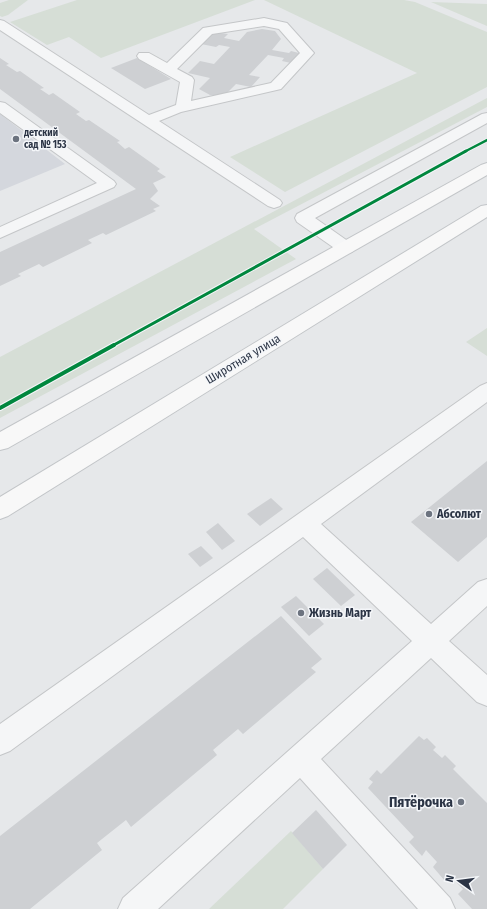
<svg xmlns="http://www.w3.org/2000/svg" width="487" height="909" font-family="'Fira Sans Condensed',sans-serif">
	<rect width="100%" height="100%" fill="#e6e8ea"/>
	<!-- built -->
	<polygon fill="#d4d7dd" points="0,114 65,164 0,191"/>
	<!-- green -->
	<g fill="#d6ded6">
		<polygon points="9,0 28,0 8,15 2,17 0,16 0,3"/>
		<polygon points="77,0 255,0 101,58 69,37 47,45 10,22"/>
		<polygon points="264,0 404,0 415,2 487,32 487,87 285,192 230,157 417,73"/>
		<polygon points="431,2 487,4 487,26"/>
		<polygon points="487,98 487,107 254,229 296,259 0,418 0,357"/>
		<polygon points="487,328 487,356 466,342"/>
		<polygon points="291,831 323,869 283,909 209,909"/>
	</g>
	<!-- building -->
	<g fill="#ced0d3">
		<polygon points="262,29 275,31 281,39 272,50 289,53 291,51 299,53 291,63 282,61 284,58 268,55 249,75 260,77 251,87 236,84 225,95 210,95 199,89 210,78 188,73 200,61 214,64 230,47 219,45 216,47 201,44 214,32 228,34 224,38 239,41 247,32"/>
		<polygon points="0,58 9,64 6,65 17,72 20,71 44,88 40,89 49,95 53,93 80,112 76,114 86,121 89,120 120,141 117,142 125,149 129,147 160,169 157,171 166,177 153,183 158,191 150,199 160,206 153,209 156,211 106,235 103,233 88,240 92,243 43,267 39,264 18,274 21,276 0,286 0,252 136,189 0,89"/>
		<polygon points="137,58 171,79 145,89 111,68"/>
		<polygon points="487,461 487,537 458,562 411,522"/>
		<polygon points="271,498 283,509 260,526 247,514"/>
		<polygon points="218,523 235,541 222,550 206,532"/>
		<polygon points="201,546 213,558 200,567 188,554"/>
		<polygon points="327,568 355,595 341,606 313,579"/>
		<polygon points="296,596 324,624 309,636 281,607"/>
		<polygon points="281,616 322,659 311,668 316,672 243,734 238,729 213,750 217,755 131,827 126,820 97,843 102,850 30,909 0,909 0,836"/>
		<polygon points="419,736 424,740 427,738 436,747 433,750 442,758 445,755 456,766 453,769 487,803 487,909 472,909 458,894 463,889 450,876 445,881 433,867 437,862 426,850 422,856 409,842 414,837 368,788 373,782 369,779 377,770 381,774"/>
		<polygon points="316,810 347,845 323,869 292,833"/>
	</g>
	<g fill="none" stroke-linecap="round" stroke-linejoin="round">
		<defs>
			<g id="minor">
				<path d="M264 18 287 23 314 53 281 89 181 112 159 121 280 200 282 203 280 206 274 208 268 206 0 30V20L4 21 149 115 176 105 180 82 139 59 137 56 139 53H149L167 63 203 28ZM264 26 279 29 300 53 271 83 191 101 194 80 192 77 177 69 212 34Z"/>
				<polygon points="0,102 5,103 114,181 116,184 114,187 0,238 0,227 97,183 0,113"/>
				<polygon points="487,113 487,123 315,218 352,244 355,248 352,252 346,253 340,252 297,222 295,218 297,214 482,114"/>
				<polygon points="487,383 487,402 321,524 431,624 478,582 487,579 487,606 449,641 487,675 487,706 477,702 431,658 321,759 450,898 455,909 418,909 300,778 158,909 118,909 123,898 412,641 303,537 10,751 0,755 0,724 480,386"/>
			</g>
			<g id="major">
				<polygon points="487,163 487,175 8,448 0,450 0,432 481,165"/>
				<polygon points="487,205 487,217 8,516 0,519 0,497 481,206"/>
			</g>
		</defs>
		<!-- minor casing -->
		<use href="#minor" stroke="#c4c6c8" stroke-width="2"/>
		<!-- major casing -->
		<use href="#major" stroke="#c2c5c8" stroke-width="2"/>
		<!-- minor -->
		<use href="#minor" fill="#f5f6f7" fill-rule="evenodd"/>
		<!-- major -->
		<use href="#major" fill="#f8f8f8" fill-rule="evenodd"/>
		<defs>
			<polyline id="cycleway-far2" points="464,152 487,140"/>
			<polyline id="cycleway-far1" points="112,346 466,151"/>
			<polyline id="cycleway" points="0,408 114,345"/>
		</defs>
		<!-- cycleway-far2 casing -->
		<use href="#cycleway-far2" stroke="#f4f6f9" stroke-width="4"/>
		<!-- cycleway-far1 casing -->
		<use href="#cycleway-far1" stroke="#f4f6f9" stroke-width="5"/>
		<!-- cycleway casing -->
		<use href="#cycleway" stroke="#f4f6f9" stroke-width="6"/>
		<!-- cycleway-far2 -->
		<use href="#cycleway-far2" stroke="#00873e" stroke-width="2.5"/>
		<!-- cycleway-far1 -->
		<use href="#cycleway-far1" stroke="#00873e" stroke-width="3"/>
		<!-- cycleway -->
		<use href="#cycleway" stroke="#00873e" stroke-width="4"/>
	</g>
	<!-- markers -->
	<g fill="#6c737f" stroke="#f4f6f9" stroke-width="1.5">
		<circle cx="16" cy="139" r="4"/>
		<circle cx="429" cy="514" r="4"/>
		<circle cx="301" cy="613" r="4"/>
		<circle cx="461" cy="802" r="4"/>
	</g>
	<g text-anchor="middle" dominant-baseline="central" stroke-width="3" stroke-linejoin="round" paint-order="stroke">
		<!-- far-poi labels -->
		<g font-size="10" font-weight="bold" fill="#2b3445" stroke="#f4f6f9" text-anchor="start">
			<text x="24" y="133">детский<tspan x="24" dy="12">сад № 153</tspan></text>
		</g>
		<!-- street labels -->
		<g font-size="12" fill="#2b3445" stroke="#f4f6f9">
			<text transform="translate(243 359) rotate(-31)">Широтная улица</text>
		</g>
		<!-- poi labels -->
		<g font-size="12" font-weight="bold" fill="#2b3445" stroke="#f4f6f9" text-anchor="start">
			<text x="437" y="514">Абсолют</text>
			<text x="309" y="613">Жизнь Март</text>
		</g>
		<!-- near-poi labels -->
		<g font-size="14" font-weight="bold" fill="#2b3445" stroke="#f4f6f9" text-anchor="end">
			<text x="453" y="802">Пятёрочка</text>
		</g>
	</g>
	<!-- north arrow -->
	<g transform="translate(459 881) rotate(284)" stroke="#f4f6f9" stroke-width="3" paint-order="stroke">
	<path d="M0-3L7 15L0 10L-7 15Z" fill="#2b3445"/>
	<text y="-6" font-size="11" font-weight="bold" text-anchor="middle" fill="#2b3445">N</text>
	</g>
</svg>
